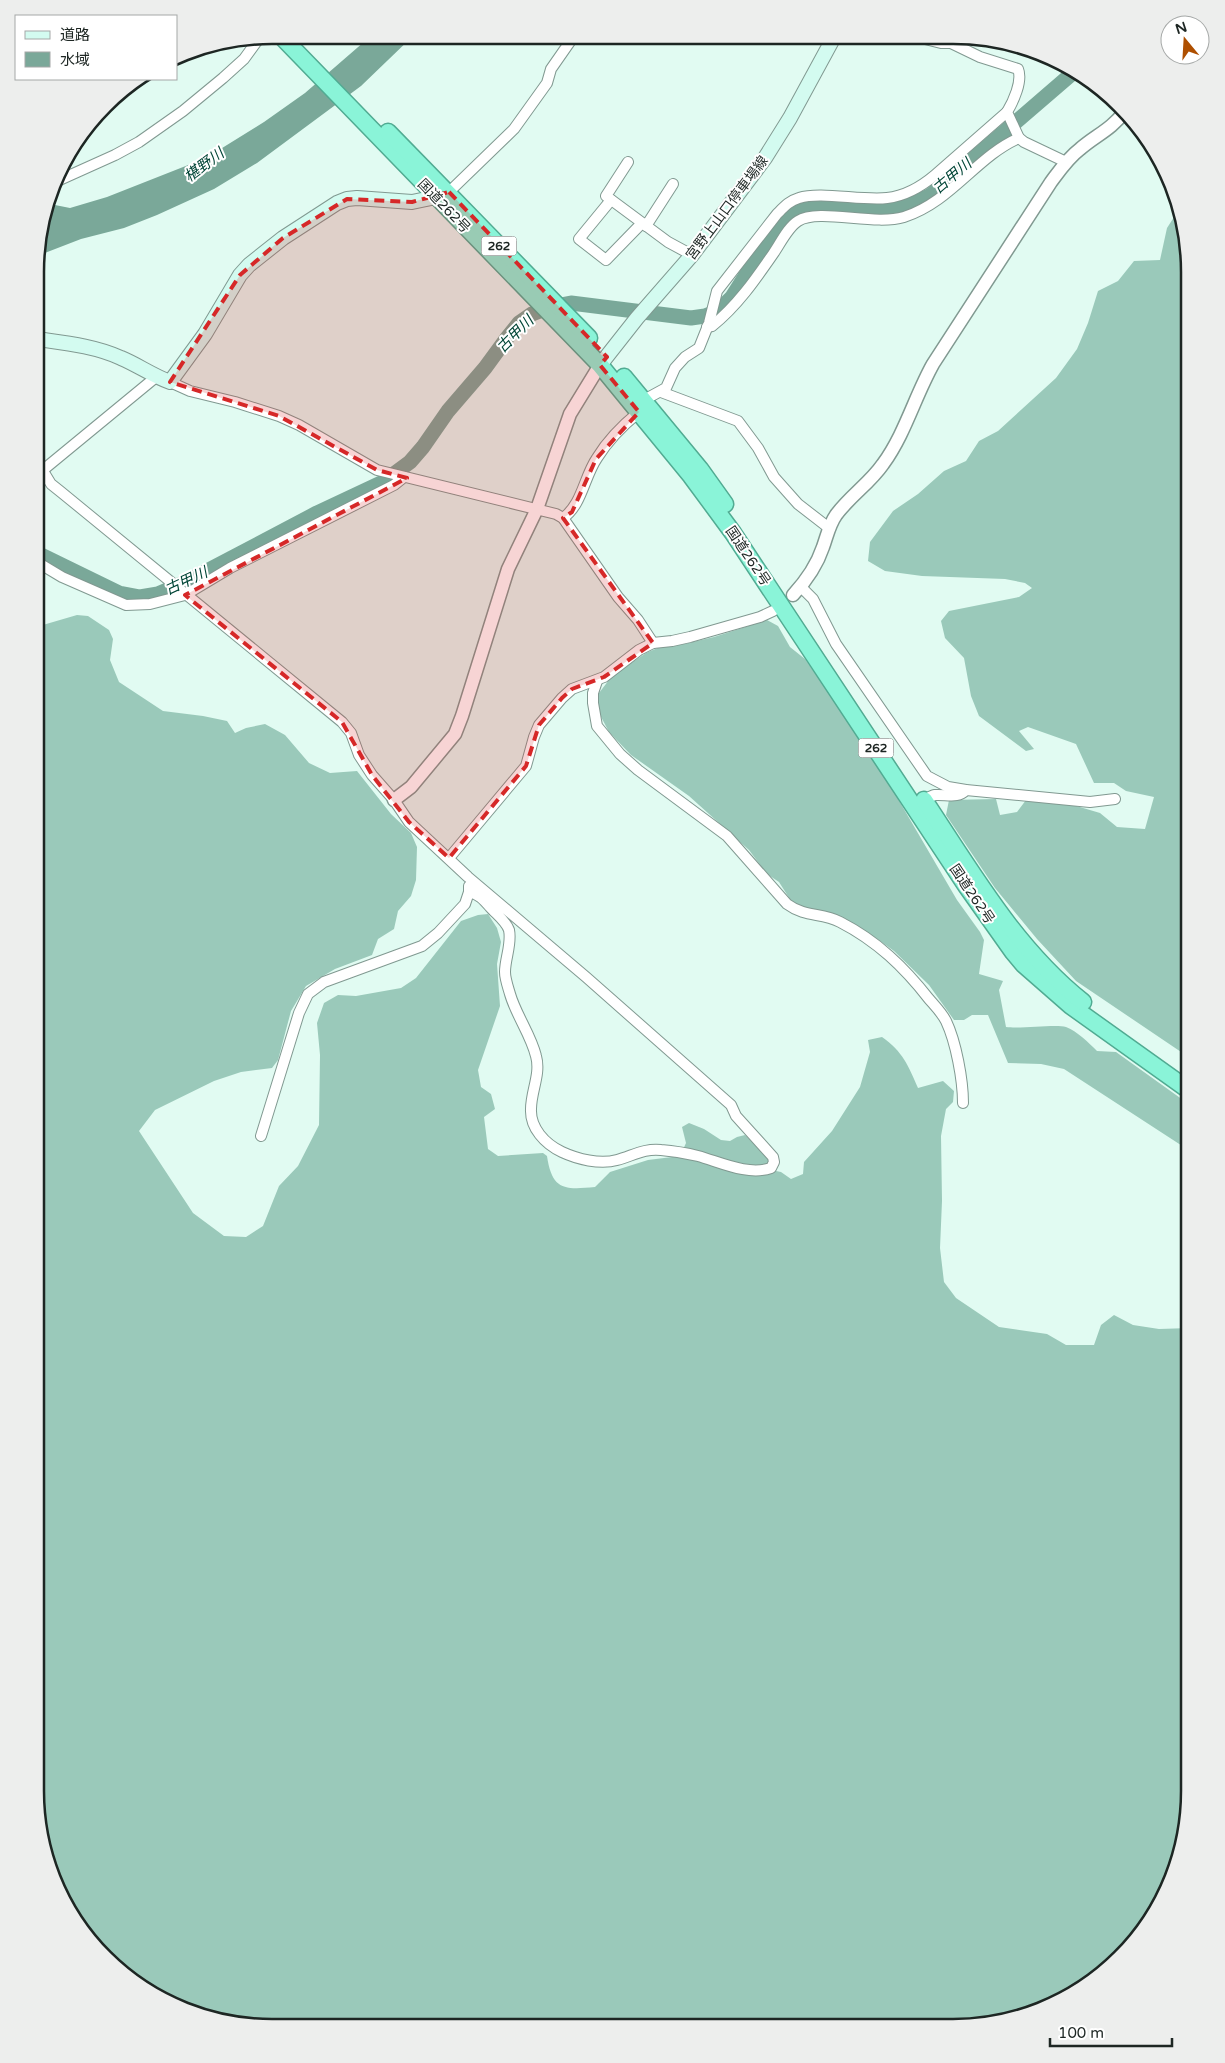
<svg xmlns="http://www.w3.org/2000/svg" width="1225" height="2063" font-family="'Varela Round','Noto Sans JP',sans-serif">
	<rect width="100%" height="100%" fill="#e1fbf2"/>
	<!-- forest -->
	<g fill="#9ac9ba">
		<polygon points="1178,211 1190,271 1190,1058 1076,981 1037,939 995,888 946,815 949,800 996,799 1000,815 1017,812 1026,800 1073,805 1100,813 1117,827 1145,829 1154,797 1126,791 1114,783 1094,783 1076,744 1028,727 1019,731 1034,749 1026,751 979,716 971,696 964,658 945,638 941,621 949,611 1019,597 1032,588 1025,583 1005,579 922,576 885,571 868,561 870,542 893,511 918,494 944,471 966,461 979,441 998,431 1056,378 1077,349 1088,323 1098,291 1118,281 1134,261 1160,260 1167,228"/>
		<path d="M77 615 88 616 109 630 113 639 110 660 119 682 163 711 203 716 227 721 235 733 246 728 265 724 285 735 309 763 330 773 357 771 391 814 411 833 417 847 416 880 411 896 398 911 394 929 378 939 372 955 335 969 306 986 291 1011 278 1060 272 1068 241 1072 214 1081 155 1110 139 1131 193 1213 224 1236 246 1237 263 1226 279 1186 298 1166 319 1125 320 1055 317 1023 324 1003 338 995 356 996 401 988 416 978 461 921 478 915 488 914 497 928 501 942 497 964 500 1006 478 1070 481 1087 491 1094 495 1109 484 1117 488 1149 498 1156 543 1153 547 1156C552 1190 564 1190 595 1187L610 1172 648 1160 680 1156 686 1143 682 1127 689 1123 704 1129 721 1140 730 1141 737 1137 745 1135 767 1156 776 1171 781 1172 791 1179 803 1174 804 1162 832 1131 860 1087 870 1052 868 1040 882 1037C903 1052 908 1065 918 1088L943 1081 954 1091 953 1102 946 1109 941 1136 942 1201 940 1248 944 1282 956 1298 999 1327 1047 1334 1066 1345H1094L1101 1325 1114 1315 1133 1325 1159 1329 1190 1328 1189 1807 1172 1882 1141 1935 1098 1979 1044 2010 954 2028 241 2026 181 2010 128 1979 84 1936 53 1882 35 1792 36 627Z"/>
		<path d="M767 620 778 626 790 647 805 659 849 722 891 787 957 900 980 932 984 940 979 974 1003 981 999 990 1006 1027C1021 1029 1056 1024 1066 1027 1078 1032 1088 1042 1097 1051L1116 1052 1190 1105V1151L1064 1069 1041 1064 1008 1063 988 1015H972L964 1020H954L929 985 894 951 876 938 854 928 804 911 793 904 779 882 767 874 749 850 689 796 631 755 609 732 599 713V693L612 676 646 653 662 646 684 644 714 637Z"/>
	</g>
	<!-- water -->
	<polygon fill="#7aa899" points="372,35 414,35 361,86 257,163 214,189 157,215 124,228 81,239 37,256 37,241 44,218 55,205 70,208 107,197 206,158 264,122 305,93"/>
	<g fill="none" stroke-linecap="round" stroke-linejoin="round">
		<!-- river -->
		<polyline stroke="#7aa899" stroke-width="15" points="37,553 119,593 140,597 158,594 186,582 317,513 383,482 410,462 423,447 448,411 485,368 507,338 519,323 532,314 550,307 571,303 691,318 705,316 718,311 732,297 779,223 794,212 810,208 889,210 917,202 931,195 1075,71"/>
		<defs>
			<g id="minor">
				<path d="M917 37 941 43H951L980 57 1018 69C1023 81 1013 102 1007 112L1019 138 1024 142 1066 162"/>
				<polyline points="628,162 606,196 668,242 692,255"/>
				<polyline points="55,182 115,155 139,142 183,111 223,78 244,59 260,37"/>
				<polyline points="449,192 514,129 547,83 551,69 574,36"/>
				<polyline points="611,200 579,239 606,260 642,223"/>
				<polyline points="646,226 673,184"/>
				<path d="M707 327 712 326C737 306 755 280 773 254 780 244 788 227 798 221 819 208 874 226 904 217 951 202 977 156 1019 138"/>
				<polyline points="170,382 190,391 235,402 279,416 299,425 377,470 556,514 563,518 618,597 638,620 653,643"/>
				<polyline points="661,392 738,421 758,448 774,477 798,504 829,528"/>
				<path d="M644 400 666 388 675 368 685 357 699 348 709 323 717 291 777 214C784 207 789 201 799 198 820 191 862 201 887 198 905 196 922 186 935 175L1007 112"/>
				<path d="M37 461 51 484 61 492 342 722 351 733 359 755 372 775 394 800 409 822 468 877 586 977 731 1105 736 1116 773 1157 774 1162 771 1168C748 1176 720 1162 698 1156 686 1153 673 1151 661 1150 645 1148 632 1156 617 1160 600 1165 577 1159 562 1152 545 1144 530 1128 531 1109 531 1091 541 1074 536 1056 531 1035 516 1015 510 994 508 987 505 979 505 972 505 958 512 944 509 930 506 921 496 914 490 907 484 900 479 894 469 892"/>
				<polyline points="43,470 156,377"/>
				<path d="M563 518C582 505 584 477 597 458 608 440 623 425 639 412"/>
				<polyline points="37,562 62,577 126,605 150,604 185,595 230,568 394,485 404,477"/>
				<polyline points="801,587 813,599 836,644 927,776 948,787 966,790 1090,802 1115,799"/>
				<path d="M597 681 593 693V703L597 726 620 754 638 770 727 836 787 904C806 918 821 912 840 922 877 941 904 967 929 999 935 1006 942 1013 946 1021 956 1042 963 1080 963 1103"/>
				<path d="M920 802C925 800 930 796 935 795 946 794 958 799 966 790"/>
				<polyline points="449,858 526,766 534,737 539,725 562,698 572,689 604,677 639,650 653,643 672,641 690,637 760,617 773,611"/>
				<polyline points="261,1136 299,1013 308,994 324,982 422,946 438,933 465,904 469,892 469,886"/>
			</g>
			<g id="tertiary">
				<path d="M793 595C806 581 817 565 823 547 827 536 829 525 836 515 850 496 870 483 883 464 905 434 915 396 933 364L1051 182C1060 170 1068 158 1080 149 1096 135 1111 130 1125 111"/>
				<polyline points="394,800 411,787 455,734 462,716 508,569 537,509 570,414 600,365"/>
			</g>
			<g id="secondary">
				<path d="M37 339C65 343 95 346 121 358 138 365 153 376 170 382L205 334 240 275 249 265 283 238 337 203 347 199 357 198 412 202 436 197 446 193"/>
				<polyline points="600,365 637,318 692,255 765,158 790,118 834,37"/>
			</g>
			<g id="trunk">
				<polyline points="280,35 600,365 691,476 733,533 967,887 1013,952 1023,964 1071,1006 1190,1091"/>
				<polyline points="388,132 589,338"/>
				<polyline points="624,377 700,469 725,504"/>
				<path d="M924 800C972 872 1015 948 1083 1002"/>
			</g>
		</defs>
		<!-- minor casing -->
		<use href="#minor" stroke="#819991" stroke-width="12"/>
		<!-- tertiary casing -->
		<use href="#tertiary" stroke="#819991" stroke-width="15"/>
		<!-- secondary casing -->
		<use href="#secondary" stroke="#819991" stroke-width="16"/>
		<!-- trunk casing -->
		<use href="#trunk" stroke="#51ab92" stroke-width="19"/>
		<!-- minor -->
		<use href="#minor" stroke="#fff" stroke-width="10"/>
		<!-- tertiary -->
		<use href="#tertiary" stroke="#fff" stroke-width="12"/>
		<!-- secondary -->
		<use href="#secondary" stroke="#d3fbf0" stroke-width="14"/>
		<!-- trunk -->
		<use href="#trunk" stroke="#8af4d8" stroke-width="16"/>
	</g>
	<!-- marked area -->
	<path fill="#d62828" fill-opacity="0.2" stroke="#d62828" stroke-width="4" stroke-dasharray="10 6" stroke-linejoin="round" d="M449 192 607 357 600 365 639 412 596 459 572 512 563 518 653 643 604 677 572 689 562 698 539 725 526 766 449 858 409 822 372 775 342 722 185 595 407 478 377 470 279 416 170 382 240 275 283 238 347 199 412 202Z"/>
	<g text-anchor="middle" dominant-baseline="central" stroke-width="4" stroke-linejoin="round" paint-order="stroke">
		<!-- shield labels -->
		<g fill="#fff" stroke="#616765" stroke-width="1">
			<rect x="481.5" y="236.5" width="35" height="19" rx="4"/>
			<rect x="858.5" y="738.5" width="35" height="19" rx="4"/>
		</g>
		<g font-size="12" font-weight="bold" fill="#1d2623">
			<text x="499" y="246">262</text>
			<text x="876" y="748">262</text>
		</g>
		<!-- street labels -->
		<g font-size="14" fill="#1d2623" stroke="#fff">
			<text transform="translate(444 206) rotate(46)">国道262号</text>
			<text transform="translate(727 208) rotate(-53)">宮野上山口停車場線</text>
			<text transform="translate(748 556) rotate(56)">国道262号</text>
			<text transform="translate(972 894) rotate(56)">国道262号</text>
		</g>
		<!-- water labels -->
		<g font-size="15" font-style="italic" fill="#004536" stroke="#fff">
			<text transform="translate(204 165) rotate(-37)">椹野川</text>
			<text transform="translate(952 176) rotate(-40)">古甲川</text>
			<text transform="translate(515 334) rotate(-45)">古甲川</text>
			<text transform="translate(186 581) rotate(-25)">古甲川</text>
		</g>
	</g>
	<!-- crop -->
	<path d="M0 0H1225V2063H0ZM272 44H953A228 228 0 0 1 1181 272V1791A228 228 0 0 1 953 2019H272A228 228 0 0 1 44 1791V272A228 228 0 0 1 272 44Z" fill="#edeeed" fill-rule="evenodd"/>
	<path fill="none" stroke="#1d2623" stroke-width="2.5" d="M272 44H953A228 228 0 0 1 1181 272V1791A228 228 0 0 1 953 2019H272A228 228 0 0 1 44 1791V272A228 228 0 0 1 272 44Z"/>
	<!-- legend -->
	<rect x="15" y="15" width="162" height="65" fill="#ffffff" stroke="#a5a8a7"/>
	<rect x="25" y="31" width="25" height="8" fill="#d3fbf0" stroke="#a5a8a7"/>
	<text x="60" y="40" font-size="15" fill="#1d2623">道路</text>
	<rect x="25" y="52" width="25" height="15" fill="#7aa899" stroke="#a5a8a7"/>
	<text x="60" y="65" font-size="15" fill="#1d2623">水域</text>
	<!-- north arrow -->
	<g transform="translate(1185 40) rotate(342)"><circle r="24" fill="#ffffff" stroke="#a5a8a7"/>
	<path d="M0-4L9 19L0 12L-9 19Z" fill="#ae4f00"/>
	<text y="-8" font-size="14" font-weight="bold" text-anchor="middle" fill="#1d2623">N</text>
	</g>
	<!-- scale -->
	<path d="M1050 2038v8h122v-8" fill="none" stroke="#1d2623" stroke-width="2.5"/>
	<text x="1058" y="2038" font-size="15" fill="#1d2623" stroke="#ffffff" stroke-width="4" paint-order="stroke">100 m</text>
</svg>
